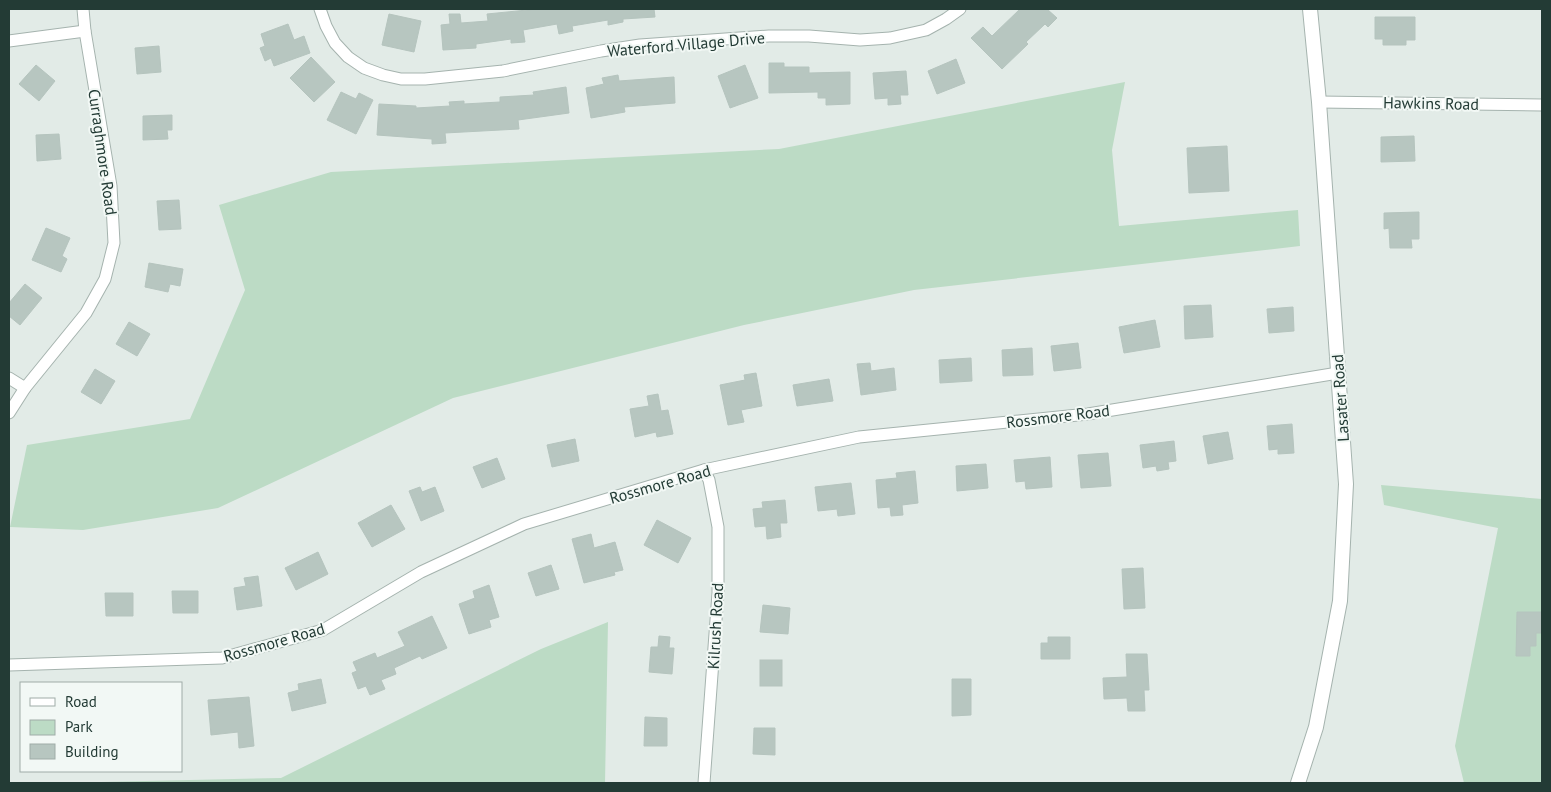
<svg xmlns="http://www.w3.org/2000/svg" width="1551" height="792" font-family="'PT Sans',sans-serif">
	<rect width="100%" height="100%" fill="#e2ebe7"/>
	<!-- green -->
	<g fill="#bcdbc5">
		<polygon points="1125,82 1112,150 1119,226 1298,210 1300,246 914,290 744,325 453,398 218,508 83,530 10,527 27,445 190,419 245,290 219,205 331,172 779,149"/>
		<polygon points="1381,485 1542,499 1542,783 1464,783 1455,746 1498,528 1384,505"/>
		<polygon points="608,622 605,783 57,783 281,778 541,649"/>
	</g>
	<!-- building -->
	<g fill="#b7c6c0" stroke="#b5c4be">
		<polygon points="537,9 654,9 655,17 623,19 623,22 608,25 608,20 572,26 573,31 559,34 557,24 523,30 525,42 511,43 511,39 476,44 476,48 443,50 441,25 450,24 449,14 460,14 461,23 488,21 487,14"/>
		<polygon points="1020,9 1047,9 1057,18 1048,27 1045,24 1026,42 1028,44 1002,69 971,38 983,27 992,36"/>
		<polygon points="389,14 421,21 414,52 382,45"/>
		<polygon points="1375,17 1415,17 1415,40 1406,40 1406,45 1383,45 1383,39 1375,39"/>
		<polygon points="288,24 294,40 304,36 310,53 274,66 271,58 265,61 260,48 265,46 261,34"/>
		<polygon points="159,46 161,72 137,74 135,48"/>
		<polygon points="311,57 335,82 314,102 290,78"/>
		<polygon points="956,59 965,83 937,94 928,71"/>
		<polygon points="769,63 784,63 784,67 809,67 809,73 850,72 850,104 826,105 826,98 818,98 818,92 769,93"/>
		<polygon points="36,65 55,81 39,101 19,84"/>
		<polygon points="745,65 758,98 730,108 718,76"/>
		<polygon points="906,71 908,95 900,95 901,104 888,105 888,98 875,99 873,73"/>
		<polygon points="618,75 619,81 674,77 675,103 624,107 625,112 591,118 586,88 604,84 602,78"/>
		<polygon points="566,87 569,113 518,120 519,129 445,133 446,143 432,144 432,139 377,135 379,104 416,106 416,108 450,106 449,102 464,101 464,104 500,102 500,97 534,95 533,92"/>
		<polygon points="341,92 356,99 359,93 373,100 356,134 327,120"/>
		<polygon points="172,115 172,130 167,130 168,139 143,140 143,116"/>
		<polygon points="59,134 61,159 37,161 36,135"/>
		<polygon points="1414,136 1415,161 1381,162 1381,137"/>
		<polygon points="1227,146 1229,191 1189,193 1187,148"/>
		<polygon points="179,200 181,229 159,230 157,201"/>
		<polygon points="1419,212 1419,239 1411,239 1412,248 1390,248 1389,228 1384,229 1384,213"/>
		<polygon points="46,228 70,238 62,256 67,259 61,272 32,260"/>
		<polygon points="149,263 183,269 180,286 170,284 168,292 145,287"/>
		<polygon points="25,284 42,298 20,325 9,316 9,303"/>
		<polygon points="1211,305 1213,337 1185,339 1184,306"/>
		<polygon points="1293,307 1294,331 1269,333 1267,309"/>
		<polygon points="1155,320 1160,347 1124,353 1119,327"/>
		<polygon points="129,322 150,334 137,356 116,344"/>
		<polygon points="1078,343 1081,368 1054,371 1051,346"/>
		<polygon points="1032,348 1033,375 1003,376 1002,350"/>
		<polygon points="971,358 972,381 940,383 939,360"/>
		<polygon points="870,363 871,371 894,368 896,390 861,395 857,364"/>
		<polygon points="95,369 115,381 101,404 81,392"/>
		<polygon points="756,373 762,406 741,410 744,422 728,425 720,385 745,380 744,375"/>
		<polygon points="829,379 833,401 797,406 793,385"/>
		<polygon points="658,394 661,411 668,410 673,434 657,437 656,432 635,437 630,409 649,406 647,396"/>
		<polygon points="1292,424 1294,453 1278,454 1278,449 1269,450 1267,426"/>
		<polygon points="1228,432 1233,459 1208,464 1203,436"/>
		<polygon points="575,439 579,461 552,467 547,445"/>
		<polygon points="1174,441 1176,461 1168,462 1169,469 1157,471 1156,466 1143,468 1140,445"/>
		<polygon points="1108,453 1111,486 1081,488 1078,455"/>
		<polygon points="1050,457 1052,487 1026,489 1025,481 1016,482 1014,460"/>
		<polygon points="497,458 505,479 482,488 473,467"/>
		<polygon points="986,464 988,488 957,491 956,466"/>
		<polygon points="915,471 918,503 902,505 903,515 891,516 890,507 878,508 876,480 897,478 896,473"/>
		<polygon points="851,483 855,514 838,516 837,509 818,511 815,487"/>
		<polygon points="420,487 422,492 435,487 444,511 421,521 409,491"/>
		<polygon points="785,500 787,523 780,523 781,537 767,539 766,526 755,527 753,509 763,508 762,502"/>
		<polygon points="391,505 405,529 372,547 358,523"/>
		<polygon points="657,520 691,538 678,563 644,545"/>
		<polygon points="591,534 594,548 615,542 623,570 614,572 615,575 584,583 572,539"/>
		<polygon points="318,552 328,574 296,590 285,568"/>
		<polygon points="551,565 559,589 536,596 528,573"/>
		<polygon points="1143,568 1145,608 1124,609 1122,569"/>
		<polygon points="258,576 262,606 237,610 234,588 246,586 244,578"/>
		<polygon points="489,585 499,617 489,620 491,627 469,634 459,604 475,598 473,591"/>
		<polygon points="172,591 198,591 198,613 173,613"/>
		<polygon points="105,593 133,593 133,616 106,616"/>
		<polygon points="763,605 790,608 788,634 760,632"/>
		<polygon points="1517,612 1542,612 1542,633 1536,633 1536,646 1530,646 1530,656 1516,656"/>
		<polygon points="432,616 447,648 422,659 420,656 394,668 396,674 381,680 385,689 370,695 366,686 358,689 352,673 357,671 353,662 375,653 377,658 405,646 398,632"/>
		<polygon points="659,636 670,637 669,648 674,648 672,674 649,672 651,647 658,647"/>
		<polygon points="1048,637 1070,637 1070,659 1041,659 1041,643 1048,643"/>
		<polygon points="1126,654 1147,654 1149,690 1144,690 1145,711 1128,711 1127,698 1104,699 1103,678 1127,677"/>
		<rect x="760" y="660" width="22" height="26"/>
		<polygon points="321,679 326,703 292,711 288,693 299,690 298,684"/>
		<polygon points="952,679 971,679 971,715 952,716"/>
		<polygon points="249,697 254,746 239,748 238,732 211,735 208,700"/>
		<polygon points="645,717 667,718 667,746 644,746"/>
		<polygon points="754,728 775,728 775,755 753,754"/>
	</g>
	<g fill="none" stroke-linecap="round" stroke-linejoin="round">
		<defs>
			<g id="minor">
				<polyline points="320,9 326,26 335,43 348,57 364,68 383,75 401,79 425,79 503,71 601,51 640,45 769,36 809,36 860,40 890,38 926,30 946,19 960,9"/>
				<polyline points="9,41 85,31"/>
				<polyline points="1319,102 1542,105"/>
				<polyline points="9,378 25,388"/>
				<polyline points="9,413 25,388 86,313 105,279 114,243 111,186 85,31 83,9"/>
				<polyline points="704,470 709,480 718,527 718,593 704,783"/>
				<polyline points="9,665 222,658 323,630 421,572 524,524 704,470 859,437 1088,414 1338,373"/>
			</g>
			<polyline id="tertiary" points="1298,783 1316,727 1340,601 1346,484 1319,102 1310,9"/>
		</defs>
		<!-- minor casing -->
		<use href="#minor" stroke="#a5b3ae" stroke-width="13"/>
		<!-- tertiary casing -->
		<use href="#tertiary" stroke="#a5b3ae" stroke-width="16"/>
		<!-- minor -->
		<use href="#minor" stroke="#fff" stroke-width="11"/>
		<!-- tertiary -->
		<use href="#tertiary" stroke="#fff" stroke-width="14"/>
	</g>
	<g text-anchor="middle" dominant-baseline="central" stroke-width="4" stroke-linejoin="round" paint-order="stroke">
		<!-- street labels -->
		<g font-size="16" fill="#233b35" stroke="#f2f8f5">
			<text transform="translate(686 44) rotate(-5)">Waterford Village Drive</text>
			<text transform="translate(1431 103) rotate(1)">Hawkins Road</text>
			<text transform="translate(103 152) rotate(82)">Curraghmore Road</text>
			<text transform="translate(1340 398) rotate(-94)">Lasater Road</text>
			<text transform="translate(1058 416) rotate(-7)">Rossmore Road</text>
			<text transform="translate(660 484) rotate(-16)">Rossmore Road</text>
			<text transform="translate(715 626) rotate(-87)">Kilrush Road</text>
			<text transform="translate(274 642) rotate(-16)">Rossmore Road</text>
		</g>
	</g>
	<!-- border -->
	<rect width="1551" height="792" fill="none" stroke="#233b35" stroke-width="20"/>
	<!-- legend -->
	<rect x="20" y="682" width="162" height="90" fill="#f2f8f5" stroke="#9faca8"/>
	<rect x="30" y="698" width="25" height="8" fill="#ffffff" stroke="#9faca8"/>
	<text x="65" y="707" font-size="15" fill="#233b35">Road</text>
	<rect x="30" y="720" width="25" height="15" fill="#bcdbc5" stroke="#9faca8"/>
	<text x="65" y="732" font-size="15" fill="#233b35">Park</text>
	<rect x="30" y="744" width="25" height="15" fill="#b7c6c0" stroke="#9faca8"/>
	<text x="65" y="757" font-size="15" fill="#233b35">Building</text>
</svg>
